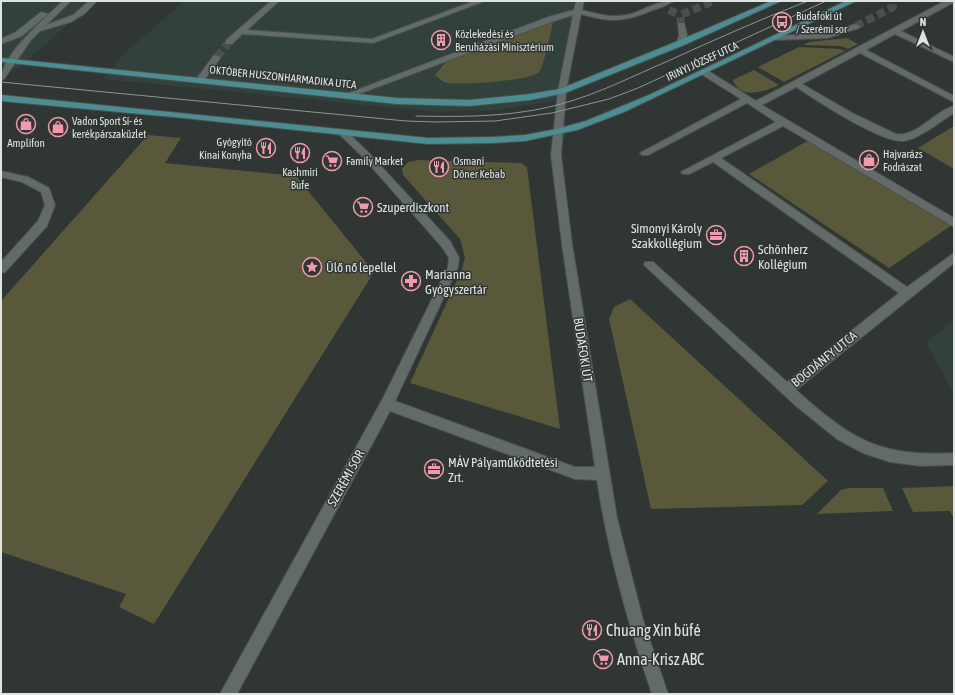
<svg xmlns="http://www.w3.org/2000/svg" width="955" height="695" font-family="'Asap Condensed',sans-serif">
	<rect width="100%" height="100%" fill="#2f3633"/>
	<!-- built -->
	<g fill="#33413c">
		<polygon points="1,1 95,1 17,69 1,68"/>
		<polygon points="184,1 583,1 566,99 497,110 437,112 103,79 123,55"/>
		<polygon points="954,320 954,394 926,343"/>
	</g>
	<!-- green -->
	<g fill="#5a583b">
		<path d="M550 21 553 22C551 30 544 67 539 72 531 81 461 85 448 83 443 83 439 78 435 75L446 62Z"/>
		<polygon points="847,38 858,44 848,49 840,46 803,45 809,42"/>
		<polygon points="799,47 840,49 845,51 784,82 758,67"/>
		<path d="M754 70 779 85C766 91 740 101 733 80Z"/>
		<polygon points="954,126 954,169 918,148"/>
		<polygon points="148,135 181,138 165,163 296,176 374,272 154,624 119,607 126,594 1,552 1,301"/>
		<polygon points="809,140 952,225 889,268 749,174"/>
		<polygon points="419,160 521,163 527,167 560,429 410,383 462,269 465,257 460,239 403,175 402,169 408,162"/>
		<polygon points="630,299 828,481 802,505 651,509 609,319 614,307"/>
		<polygon points="954,486 954,519 950,511 913,512 902,488"/>
		<polygon points="848,488 883,488 893,511 817,514 841,490"/>
	</g>
	<g fill="none" stroke-linecap="round" stroke-linejoin="round">
		<!-- minor-tunnel -->
		<g stroke="#49504d" stroke-width="8" stroke-dasharray="8 4" stroke-linecap="butt">
			<polyline points="669,10 680,15"/>
			<polyline points="681,25 680,15 714,1"/>
			<polyline points="856,26 893,7 892,1"/>
			<polyline points="217,57 229,42"/>
		</g>
		<defs>
			<g id="minor">
				<path d="M63 1H71L46 25 73 15 89 1H97L84 14 71 22 40 31 31 40 4 79 1 80C1 55 45 18 63 1Z"/>
				<polygon points="271,1 279,1 247,30 372,39 474,1 485,1 373,43 242,34 232,44 226,44 226,40"/>
				<path d="M576 1H584L582 10C600 15 616 19 634 13 647 8 658 1 673 1 668 5 660 8 653 10 624 22 612 23 581 14L566 91 561 155 572 244 617 518 643 620 668 694H652C628 624 608 553 597 480L575 479 390 411 237 694H220L382 400 448 267 449 258 442 247 362 156 340 135V131H346L368 152 450 241 459 258 458 267 395 401 575 467H595L562 244 551 155 558 91 573 15 554 21 348 98H342L341 96 548 17 574 10Z"/>
				<path d="M945 1 954 2 901 31 954 57V62L895 34 866 50 954 96V102L860 53 802 84 854 114 896 134C918 137 934 111 954 106V113C941 121 918 140 903 141 879 142 818 101 796 87L762 105 954 218V227L783 126 721 158 907 287 954 253V263L796 390C851 439 878 457 954 453V465L921 466 890 462 863 453 837 439 796 406 644 265 645 262H653L787 382 899 293 713 162 689 174H683L681 172 776 122 747 103 648 155H642L640 153 741 99 701 74V70H707L756 101Z"/>
				<polygon points="41,12 48,14 22,36 1,44 1,39 16,32"/>
				<polygon points="678,23 684,23 687,35 685,43 681,45 677,43 679,35"/>
				<polygon points="856,24 860,26 859,28 827,38 775,40 771,38 775,36 827,33"/>
				<polygon points="214,55 221,57 202,83 196,83 195,81"/>
				<polygon points="1,171 28,177 49,188 55,205 47,226 5,272 1,273 1,262 38,221 45,205 41,192 22,182 1,177"/>
			</g>
			<g id="major">
				<polygon points="771,1 781,1 684,45 565,93 530,100 469,106 397,104 1,62 1,58 397,98 469,100 530,94 560,89 678,41"/>
				<polygon points="846,1 856,1 624,112 577,130 525,141 492,143 428,144 184,118 1,101 1,95 428,138 492,137 525,135 557,129 586,121 649,95"/>
			</g>
		</defs>
		<!-- minor casing -->
		<use href="#minor" stroke="#4b514f" stroke-width="2"/>
		<!-- major casing -->
		<use href="#major" stroke="#4b514f" stroke-width="2"/>
		<!-- minor -->
		<use href="#minor" fill="#636b68" fill-rule="evenodd"/>
		<!-- major -->
		<use href="#major" fill="#4c8d91" fill-rule="evenodd"/>
		<!-- tram -->
		<g stroke="#8e9492" stroke-width="1">
			<polyline points="1,82 406,121 436,122 495,121 552,113 609,99 638,88 826,1"/>
			<path d="M416 116C464 117 514 117 561 104 598 94 633 76 668 61 714 40 761 19 808 1"/>
		</g>
	</g>
	<!-- icons -->
	<defs>
		<symbol id="bus-ring" viewBox="-11 -11 22 22"><circle r="9.5" fill="#2f3633" stroke="#f29aad" stroke-width="1.5"/><path d="M-5-6H5V4H4V6H2V4H-2V6H-4V4H-5ZM-3.5-4V0h7V-4ZM-3.5 1.2v1.5H-2V1.2ZM2 1.2v1.5H3.5V1.2Z" fill="#f29aad"/></symbol>
		<symbol id="building-ring" viewBox="-11 -11 22 22"><circle r="9.5" fill="#2f3633" stroke="#f29aad" stroke-width="1.5"/><path d="M-4-6H4V6H1V3H-1V6H-4ZM-2.5-4.3h1.7v1.8h-1.7ZM.8-4.3h1.7v1.8H.8ZM-2.5-1h1.7V.8h-1.7ZM.8-1h1.7V.8H.8Z" fill="#f29aad"/></symbol>
		<symbol id="shop-ring" viewBox="-11 -11 22 22"><circle r="9.5" fill="#2f3633" stroke="#f29aad" stroke-width="1.5"/><path d="M-5-2.5h2.3a2.7 3.5 0 0 1 5.4 0H5L5.5 6h-11ZM-1.5-2.5h3a1.5 2.3 0 0 0-3 0Z" fill="#f29aad"/></symbol>
		<symbol id="restaurant-ring" viewBox="-11 -11 22 22"><circle r="9.5" fill="#2f3633" stroke="#f29aad" stroke-width="1.5"/><path d="M-5-6h1v4h1v-4h1v4h1v-4h1v5L-1.5 .5V6h-2V.5L-5-1ZM5-6V6H3V1.5H1.5Q1.5-4 5-6Z" fill="#f29aad"/></symbol>
		<symbol id="supermarket-ring" viewBox="-11 -11 22 22"><circle r="9.5" fill="#2f3633" stroke="#f29aad" stroke-width="1.5"/><path d="M-6-5.5h2.5l.6 2H6L4.5 2H-2.5L-4.4-4H-6ZM-1.5 3.2a1.3 1.3 0 1 0 .1 0ZM3 3.2a1.3 1.3 0 1 0 .1 0Z" fill="#f29aad"/></symbol>
		<symbol id="office-ring" viewBox="-11 -11 22 22"><circle r="9.5" fill="#2f3633" stroke="#f29aad" stroke-width="1.5"/><path d="M-6-3h4V-5.5h4V-3h4V5H-6ZM-1-4.5V-3h2v-1.5ZM-6 0V1H6V0Z" fill="#f29aad"/></symbol>
		<symbol id="sight-ring" viewBox="-11 -11 22 22"><circle r="9.5" fill="#2f3633" stroke="#f29aad" stroke-width="1.5"/><path d="M0-6L1.8-2.2L6-1.7L2.9 1.2L3.7 5.4L0 3.3L-3.7 5.4L-2.9 1.2L-6-1.7L-1.8-2.2Z" fill="#f29aad"/></symbol>
		<symbol id="pharmacy-ring" viewBox="-11 -11 22 22"><circle r="9.5" fill="#2f3633" stroke="#f29aad" stroke-width="1.5"/><path d="M-2-6h4v4h4v4h-4v4h-4v-4h-4v-4h4Z" fill="#f29aad"/></symbol>
	</defs>
	<g fill-rule="evenodd">
		<use href="#bus-ring" x="771" y="11" width="22" height="22"/>
		<use href="#building-ring" x="430" y="29" width="22" height="22"/>
		<use href="#shop-ring" x="15" y="113" width="22" height="22"/>
		<use href="#shop-ring" x="47" y="116" width="22" height="22"/>
		<use href="#restaurant-ring" x="255" y="137" width="22" height="22"/>
		<use href="#restaurant-ring" x="289" y="142" width="22" height="22"/>
		<use href="#shop-ring" x="858" y="149" width="22" height="22"/>
		<use href="#supermarket-ring" x="321" y="150" width="22" height="22"/>
		<use href="#restaurant-ring" x="428" y="156" width="22" height="22"/>
		<use href="#supermarket-ring" x="352" y="196" width="22" height="22"/>
		<use href="#office-ring" x="705" y="224" width="22" height="22"/>
		<use href="#building-ring" x="733" y="245" width="22" height="22"/>
		<use href="#sight-ring" x="301" y="256" width="22" height="22"/>
		<use href="#pharmacy-ring" x="400" y="270" width="22" height="22"/>
		<use href="#office-ring" x="423" y="458" width="22" height="22"/>
		<use href="#restaurant-ring" x="581" y="619" width="22" height="22"/>
		<use href="#supermarket-ring" x="592" y="648" width="22" height="22"/>
	</g>
	<g text-anchor="middle" dominant-baseline="central" stroke-width="3" stroke-linejoin="round" paint-order="stroke">
		<!-- far-poi labels -->
		<g font-size="11" fill="#dfe4e2" stroke="#2f3633" text-anchor="start">
			<text x="796" y="16">Budafoki út<tspan x="796" dy="13">/ Szerémi sor</tspan></text>
			<text x="455" y="34">Közlekedési és<tspan x="455" dy="13">Beruházási Minisztérium</tspan></text>
			<text x="72" y="121">Vadon Sport Sí- és<tspan x="72" dy="13">kerékpárszaküzlet</tspan></text>
			<text x="252" y="142" text-anchor="end">Gyógyító<tspan x="252" dy="13">Kínai Konyha</tspan></text>
			<text x="26" y="143" text-anchor="middle">Amplifon</text>
			<text x="883" y="154">Hajvarázs<tspan x="883" dy="13">Fodrászat</tspan></text>
			<text x="346" y="161">Family Market</text>
			<text x="453" y="161">Osmani<tspan x="453" dy="13">Döner Kebab</tspan></text>
			<text x="300" y="172" text-anchor="middle">Kashmiri<tspan x="300" dy="13">Bufe</tspan></text>
		</g>
		<!-- far-street labels -->
		<g font-size="11" fill="#dfe4e2" stroke="#2f3633">
			<text transform="translate(702 61) rotate(-25)">IRINYI JÓZSEF UTCA</text>
			<text transform="translate(283 77) rotate(6)">OKTÓBER HUSZONHARMADIKA UTCA</text>
		</g>
		<!-- poi labels -->
		<g font-size="13" fill="#dfe4e2" stroke="#2f3633" text-anchor="start">
			<text x="377" y="207">Szuperdiszkont</text>
			<text x="702" y="228" text-anchor="end">Simonyi Károly<tspan x="702" dy="15">Szakkollégium</tspan></text>
			<text x="758" y="249">Schönherz<tspan x="758" dy="15">Kollégium</tspan></text>
			<text x="326" y="267">Ülő nő lepellel</text>
			<text x="425" y="274">Marianna<tspan x="425" dy="15">Gyógyszertár</tspan></text>
			<text x="448" y="462">MÁV Pályaműködtetési<tspan x="448" dy="15">Zrt.</tspan></text>
		</g>
		<!-- street labels -->
		<g font-size="13" fill="#dfe4e2" stroke="#2f3633">
			<text transform="translate(583 350) rotate(81)">BUDAFOKI ÚT</text>
			<text transform="translate(824 359) rotate(-39)">BOGDÁNFY UTCA</text>
			<text transform="translate(346 478) rotate(-61)">SZERÉMI SOR</text>
		</g>
		<!-- near-poi labels -->
		<g font-size="16" fill="#dfe4e2" stroke="#2f3633" text-anchor="start">
			<text x="606" y="630">Chuang Xin büfé</text>
			<text x="617" y="659">Anna-Krisz ABC</text>
		</g>
	</g>
	<!-- border -->
	<rect width="955" height="695" fill="none" stroke="#dfe4e2" stroke-width="4"/>
	<!-- north arrow -->
	<g transform="translate(923 32)" stroke="#2f3633" stroke-width="3" paint-order="stroke">
	<path d="M0-3L7 15L0 10L-7 15Z" fill="#dfe4e2"/>
	<text y="-6" font-size="11" font-weight="bold" text-anchor="middle" fill="#dfe4e2">N</text>
	</g>
</svg>
